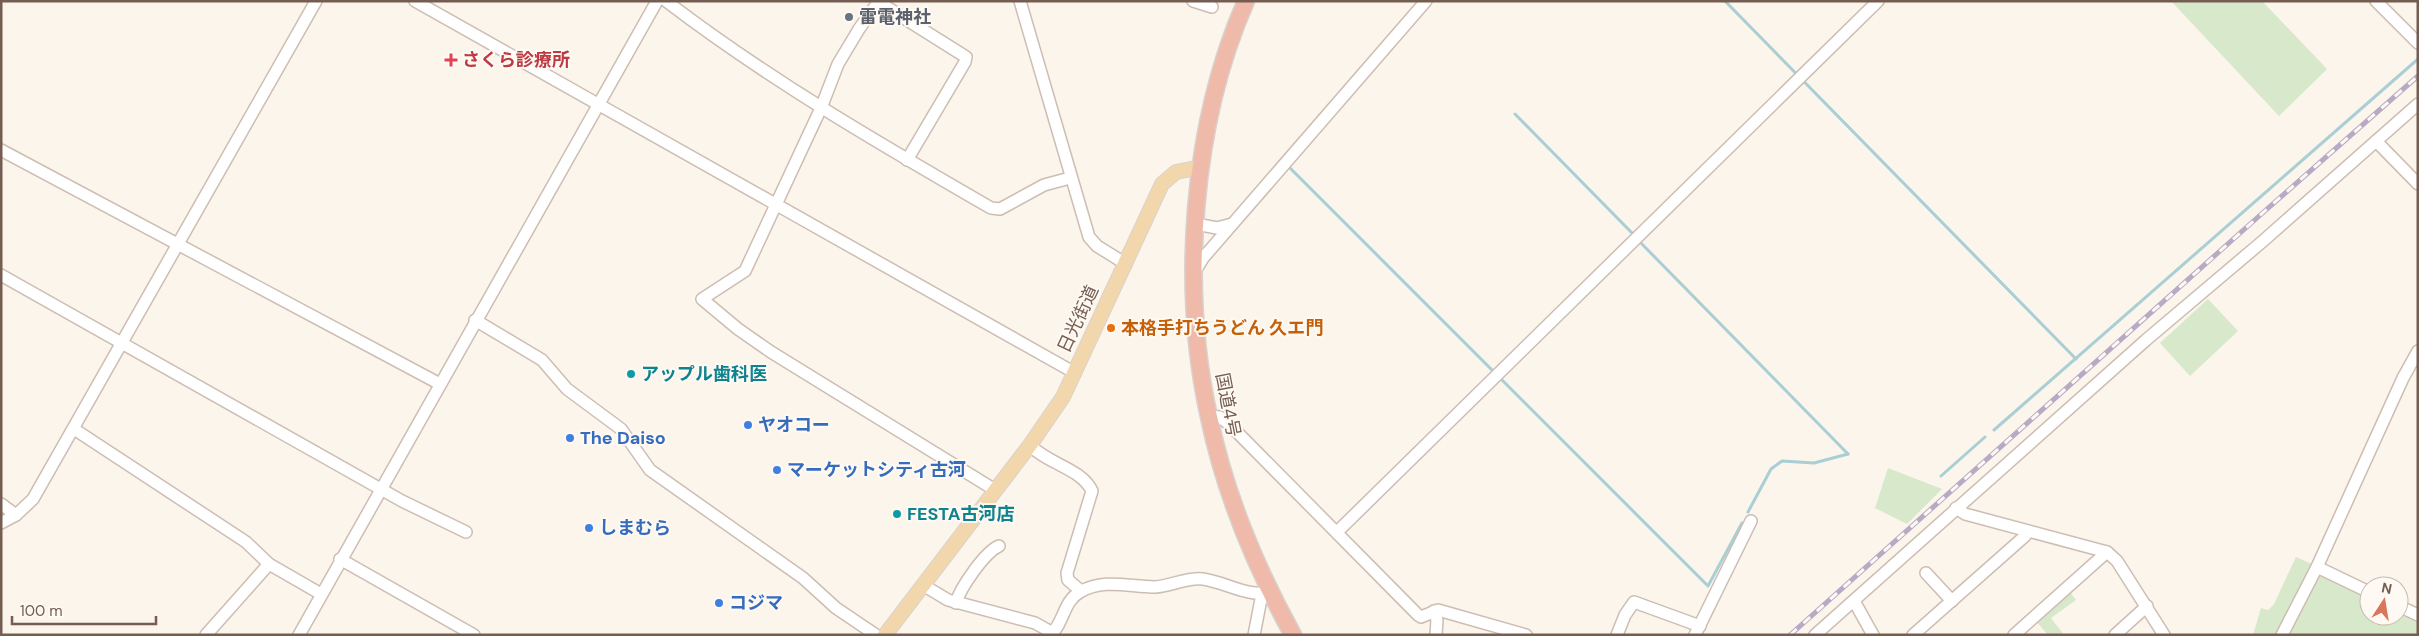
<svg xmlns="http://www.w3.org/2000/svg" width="2419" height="636" font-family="'DM Sans','Noto Sans JP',sans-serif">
	<rect width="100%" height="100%" fill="#fbf5ec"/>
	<!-- green -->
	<g fill="#d8e8cb">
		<polygon points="2171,1 2262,1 2327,69 2279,116"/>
		<polygon points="2208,299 2238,331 2190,376 2160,343"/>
		<polygon points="1888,468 1942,489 1907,524 1875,508"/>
		<polygon points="2296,557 2312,564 2276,635 2253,635 2261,608 2268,610 2274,604"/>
		<polygon points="2318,571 2369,595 2369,616 2399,616 2399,610 2418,619 2418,635 2285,635"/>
		<polygon points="2069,591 2076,600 2051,618 2064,635 2048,635 2035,620"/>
	</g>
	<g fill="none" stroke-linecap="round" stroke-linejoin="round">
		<!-- stream -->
		<g stroke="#a9cfd5" stroke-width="3">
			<polyline points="1725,1 2076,359"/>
			<polyline points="1515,114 1634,235"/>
			<polyline points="1290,168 1495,373"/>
			<polyline points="1638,240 1848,454"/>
			<polyline points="1499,377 1708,586 1742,523"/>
			<polyline points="1994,430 2418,59"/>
			<polyline points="1941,476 1985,437"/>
			<polyline points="1748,512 1771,469 1782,461 1814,463 1848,454"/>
		</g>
		<defs>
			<g id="minor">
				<polyline points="415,1 1075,373"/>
				<path d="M666 1C768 79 880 144 991 208L1000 209 1044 185 1070 178"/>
				<polyline points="877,1 966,57 965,62 907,160"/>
				<polyline points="879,1 859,29 838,64 821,108 745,271 702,299 738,329 771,352 995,490"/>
				<polyline points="1020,1 1089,237 1097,246 1126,264"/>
				<polyline points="1193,1 1212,7"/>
				<polyline points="2376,1 2418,43"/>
				<polyline points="2376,141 2418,184"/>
				<polyline points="1,150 440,384"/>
				<polyline points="1196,224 1217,228 1232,224"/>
				<polyline points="1195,271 1203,258 1426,1"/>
				<polyline points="1,275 402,501 466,532"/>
				<polyline points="475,320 542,360 567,389 621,429 650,470 803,578 836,608 876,635"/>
				<polyline points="1208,416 1220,417 1230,425 1418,615 1421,617 1438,610 1526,635"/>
				<polyline points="74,429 246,542 269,564 321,594"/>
				<path d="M1030 445C1047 464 1081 468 1092 491L1067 573 1068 580 1081 591"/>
				<polyline points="1,504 16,515"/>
				<polyline points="1956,508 1965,514 2107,552 2117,561 2164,635"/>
				<polyline points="1,523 16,515 33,499 316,1"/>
				<polyline points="1337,532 1878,1"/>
				<polyline points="340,559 474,635"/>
				<polyline points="2317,567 2369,592"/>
				<polyline points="1926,573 1952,601"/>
				<polyline points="923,585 948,600 1035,623 1053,633"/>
				<polyline points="1854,601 1873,635"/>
				<path d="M956 603C960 588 985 552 999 546"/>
				<polyline points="2399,606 2418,615"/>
				<polyline points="1434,611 1437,620 1436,635"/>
				<polyline points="206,635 269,564"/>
				<polyline points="299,635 657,1"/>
				<path d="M1050 635C1064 624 1063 601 1080 592 1104 578 1129 587 1155 587 1171 586 1187 577 1203 579 1225 582 1249 598 1270 592"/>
				<polyline points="1254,635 1262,594"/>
				<polyline points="1617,635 1625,615 1634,602 1700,626"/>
				<polyline points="1695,635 1751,521"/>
				<polyline points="1815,635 2146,340 2263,241 2418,104"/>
				<polyline points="1913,635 2025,536 2027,531"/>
				<polyline points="2014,635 2107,552"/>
				<polyline points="2115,635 2147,606"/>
				<polyline points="2282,635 2317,567 2403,378 2418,351"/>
			</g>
			<polyline id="major" points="885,635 1030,445 1063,397 1162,184 1176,172 1201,167"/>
			<path id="highway" d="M1246 1C1192 123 1180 286 1209 417 1225 494 1255 566 1293 635"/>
		</defs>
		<!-- minor casing -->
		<use href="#minor" stroke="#cdbdb3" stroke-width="14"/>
		<!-- major casing -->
		<use href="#major" stroke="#d8d2ce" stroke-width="16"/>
		<!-- highway casing -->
		<use href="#highway" stroke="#d8d2ce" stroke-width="19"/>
		<!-- minor -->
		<use href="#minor" stroke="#fff" stroke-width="11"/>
		<!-- major -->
		<use href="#major" stroke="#f3d7ac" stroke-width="14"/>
		<!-- highway -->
		<use href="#highway" stroke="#efbaaa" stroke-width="16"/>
		<defs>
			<polyline id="rail" points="1790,635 2258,217 2418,76"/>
		</defs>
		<!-- rail casing -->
		<use href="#rail" stroke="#b8aac5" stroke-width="5"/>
		<!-- rail -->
		<use href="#rail" stroke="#fef9f3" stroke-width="3" stroke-dasharray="9" stroke-linecap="butt"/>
	</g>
	<!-- markers -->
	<circle fill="#6b7280" stroke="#fef9f3" stroke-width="2" cx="849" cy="17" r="5"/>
	<path fill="#e0444e" stroke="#fef9f3" stroke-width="2" d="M448.5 52.5h5v5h5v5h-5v5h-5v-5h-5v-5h5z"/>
	<circle fill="#e8710a" stroke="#fef9f3" stroke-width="2" cx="1111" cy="328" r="5"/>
	<g fill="#0f9aa8" stroke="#fef9f3" stroke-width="2">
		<circle cx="631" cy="374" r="5"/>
		<circle cx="897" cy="514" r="5"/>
	</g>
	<g fill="#3f7fe0" stroke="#fef9f3" stroke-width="2">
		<circle cx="748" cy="425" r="5"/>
		<circle cx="570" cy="438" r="5"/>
		<circle cx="777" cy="470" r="5"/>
		<circle cx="589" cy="528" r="5"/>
		<circle cx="719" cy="603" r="5"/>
	</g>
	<g text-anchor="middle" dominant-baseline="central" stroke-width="4" stroke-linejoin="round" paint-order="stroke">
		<!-- worship labels -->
		<g font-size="18" font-weight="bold" fill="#5b616d" stroke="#fef9f3" text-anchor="start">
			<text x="859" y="17">雷電神社</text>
		</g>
		<!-- health labels -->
		<g font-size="18" font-weight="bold" fill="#be3a42" stroke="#fef9f3" text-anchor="start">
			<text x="462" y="60">さくら診療所</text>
		</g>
		<!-- street labels -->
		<g font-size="18" fill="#755d51" stroke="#fef9f3">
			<text transform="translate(1078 319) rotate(-65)">日光街道</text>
			<text transform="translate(1228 405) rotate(79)">国道4号</text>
		</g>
		<!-- food labels -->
		<g font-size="18" font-weight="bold" fill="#c56008" stroke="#fef9f3" text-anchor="start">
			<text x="1121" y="328">本格手打ちうどん 久エ門</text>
		</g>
		<!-- culture labels -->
		<g font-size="18" font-weight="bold" fill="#0d838f" stroke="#fef9f3" text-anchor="start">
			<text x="641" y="374">アップル歯科医</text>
			<text x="907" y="514">FESTA古河店</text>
		</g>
		<!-- shop labels -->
		<g font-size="18" font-weight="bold" fill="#366cbe" stroke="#fef9f3" text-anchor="start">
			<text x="758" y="425">ヤオコー</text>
			<text x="580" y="438">The Daiso</text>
			<text x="787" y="470">マーケットシティ古河</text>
			<text x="599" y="528">しまむら</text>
			<text x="729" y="603">コジマ</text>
		</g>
	</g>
	<!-- border -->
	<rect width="2419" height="636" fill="none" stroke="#755d51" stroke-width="5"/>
	<!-- north arrow -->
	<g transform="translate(2384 601) rotate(12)"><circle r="24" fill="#fef9f3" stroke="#c7bbb2"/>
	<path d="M0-4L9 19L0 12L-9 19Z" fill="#d9765e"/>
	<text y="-8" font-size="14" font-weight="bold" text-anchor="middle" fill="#755d51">N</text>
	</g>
	<!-- scale -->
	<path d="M12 616v8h144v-8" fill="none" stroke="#755d51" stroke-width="2.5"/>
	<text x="20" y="616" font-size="15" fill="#755d51" stroke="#fef9f3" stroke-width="4" paint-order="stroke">100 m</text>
</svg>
